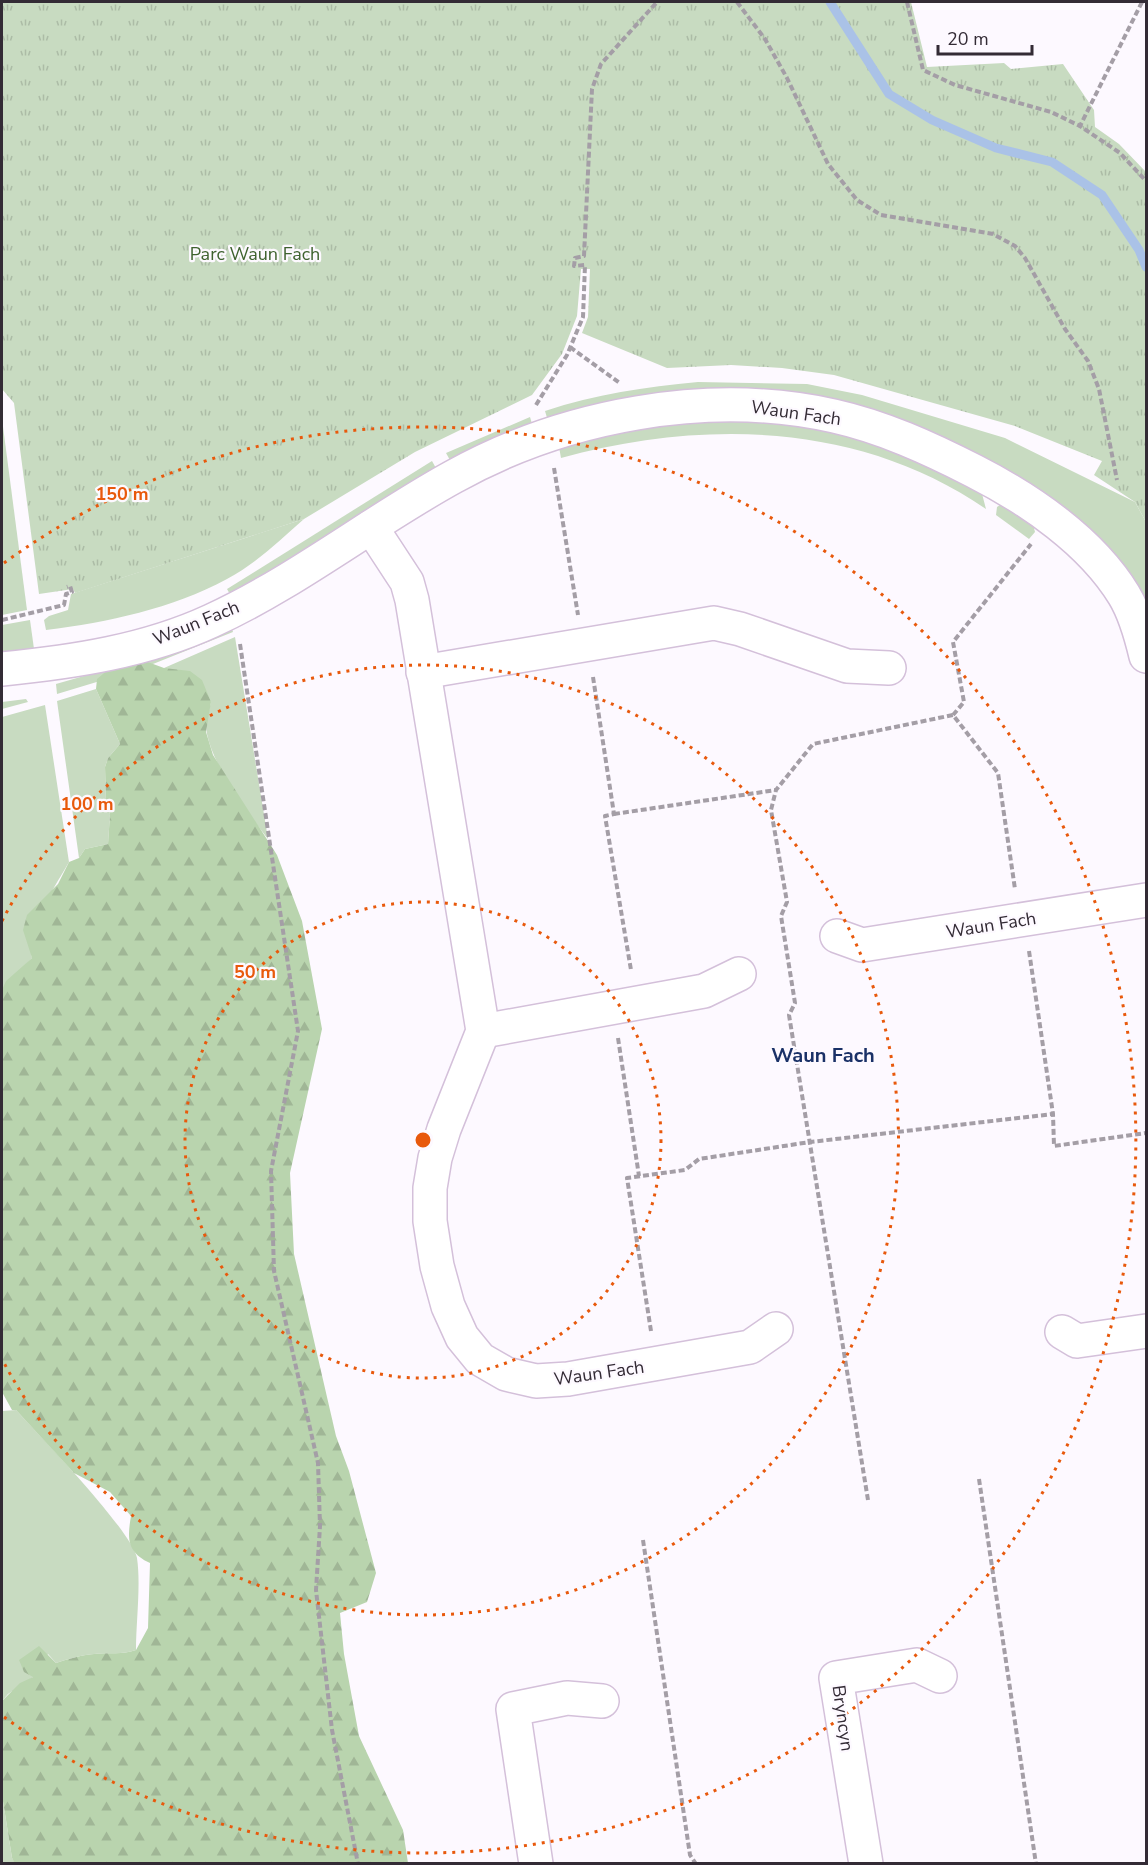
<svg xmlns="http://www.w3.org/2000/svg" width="1148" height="1865" font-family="'Nunito Sans',sans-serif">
	<defs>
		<pattern id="forest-firs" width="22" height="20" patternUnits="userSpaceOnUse" patternTransform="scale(1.5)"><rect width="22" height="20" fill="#b9d4ae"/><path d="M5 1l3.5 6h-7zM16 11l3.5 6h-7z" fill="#a0b696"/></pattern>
		<pattern id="park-tufts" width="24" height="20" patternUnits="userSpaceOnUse" patternTransform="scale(1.5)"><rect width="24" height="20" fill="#c8dbc1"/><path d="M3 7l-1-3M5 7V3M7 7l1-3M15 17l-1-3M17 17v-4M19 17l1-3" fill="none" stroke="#acbca6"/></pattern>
	</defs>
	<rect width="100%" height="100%" fill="#fdf9ff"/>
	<!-- green -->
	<g fill="#c8dbc1">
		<path d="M698 382 807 384 862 395 1005 438 1135 502 1146 522V610L1127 573 839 404 548 421 545 411C596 394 645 387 698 382Z"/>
		<polygon points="530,417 533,427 451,462 446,453"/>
		<polygon points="2,419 27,610 2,615"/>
		<path d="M740 420 785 422 871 440 981 490 986 509C860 422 704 419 561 458L559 447C622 430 675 421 740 420Z"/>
		<polygon points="432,461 437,470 231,596 227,589"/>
		<polygon points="1003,503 1033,524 1035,532 1029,539 996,515 997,507"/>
		<path d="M304 519C280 540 256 564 227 579 171 609 109 622 46 630L44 620 49 616 68 610 71 594Z"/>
		<polygon points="30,620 34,649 30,652 2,655 2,625"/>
		<polygon points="231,626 233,632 143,668 57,694 56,684 140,660"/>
		<path d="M235 637 268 839C247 812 214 768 207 734 205 724 209 711 211 702L164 668Z"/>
		<polygon points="96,689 120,744 108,758 105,767 106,802 110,814 108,844 85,849 79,858 57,701"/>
		<polygon points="26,699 28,702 2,709 2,702"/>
		<path d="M45 705 69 862C55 887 25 929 32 958L2 990V717Z"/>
		<path d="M16 1410C39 1435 132 1531 137 1558 141 1585 136 1622 136 1650 122 1655 109 1652 94 1654 81 1655 68 1659 56 1663L48 1654 33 1677 8 1694 2 1701V1411Z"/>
		<polygon points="2,1795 12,1858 15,1863 2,1863"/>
	</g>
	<!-- forest -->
	<path fill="url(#forest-firs)" d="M145 661 164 668 190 671 202 680 211 702 206 732 213 755 277 855 302 921 322 1029 290 1173 294 1254 336 1436 349 1471 376 1573 367 1602 340 1613 344 1654 359 1736 403 1830 408 1863 15 1864 12 1858 2 1795V1701L20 1683 33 1677 24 1672 19 1660 39 1646 56 1663C68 1659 81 1655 94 1654 109 1652 122 1655 136 1650L148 1628 150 1563C127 1552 127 1539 131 1516L110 1492 74 1473 16 1410H12L2 1392V990L6 981 32 958 23 930 27 915 58 884 69 862 79 858 85 849 108 844 110 814 106 802 105 767 108 758 120 744 96 689 97 679 116 663Z"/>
	<!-- park -->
	<polygon fill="url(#park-tufts)" points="2,2 911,2 927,67 1004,63 1011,69 1063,64 1094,110 1095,127 1119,144 1146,172 1146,522 1135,502 1094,475 1102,461 1015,426 834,375 782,368 731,365 667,368 582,333 588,317 590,269 581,269 577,316 562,354 532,395 415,452 304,519 75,593 73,589 39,594 14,403 2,389"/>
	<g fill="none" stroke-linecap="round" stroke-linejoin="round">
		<!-- stream -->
		<polyline stroke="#aac2e7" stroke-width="9" points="830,2 889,94 932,120 996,148 1052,162 1102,195 1139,250 1146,267"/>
		<defs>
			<g id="minor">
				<polyline points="371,527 407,582 412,600 483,1031 444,1129 435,1158 430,1188 430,1221 437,1266 448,1306 462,1337 480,1359 506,1374 536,1381 568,1379 750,1347 776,1329"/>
				<path d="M2 669C73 662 146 651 211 621 296 582 371 522 453 477 564 415 709 388 834 416 883 427 929 448 974 471 1029 499 1091 541 1124 595 1135 613 1141 635 1146 656"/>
				<polyline points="423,672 714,623 740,629 847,666 889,668"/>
				<polyline points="837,936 862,945 1146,900"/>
				<polyline points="483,1031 704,991 739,974"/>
				<polyline points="1062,1332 1077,1341 1146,1331"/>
				<polyline points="536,1864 513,1709 567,1698 602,1701"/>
				<polyline points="866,1864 836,1678 917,1665 940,1676"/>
			</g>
		</defs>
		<!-- minor casing -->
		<use href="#minor" stroke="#d4c0da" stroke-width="36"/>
		<!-- path -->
		<g stroke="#a49ea6" stroke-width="4" stroke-dasharray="6 3" stroke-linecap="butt">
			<polyline points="737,2 765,39 787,78 828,164 857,200 881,215 993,234 1015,246 1025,258 1065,329 1088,361 1099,389 1117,480"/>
			<polyline points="907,2 923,70 955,85 1051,112 1080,126"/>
			<polyline points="1142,2 1080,126 1120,153 1146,181"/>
			<polyline points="570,347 621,384"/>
			<polyline points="536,405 567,355 583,317 585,265 574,266 575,258 584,256 592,89 601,64 657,2"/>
			<polyline points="554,468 578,615"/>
			<polyline points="2,620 64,605 66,594 72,592 70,586 67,587"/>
			<polyline points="240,644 298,1031 271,1171 274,1271 318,1463 320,1526 316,1590 332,1730 358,1864"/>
			<polyline points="593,677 614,814 605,816 631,970"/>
			<polyline points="953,715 964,702 953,642 1031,544"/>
			<polyline points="614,814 776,790"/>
			<polyline points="1029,951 1053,1114"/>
			<polyline points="618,1038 639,1176"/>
			<polyline points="651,1331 627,1178 685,1170 699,1159 810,1142 1053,1114 1054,1146 1146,1133"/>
			<polyline points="979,1479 1036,1864"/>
			<polyline points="868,1500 789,1015 795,1003 781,916 787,902 771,810 776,790 813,744 953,715 998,773 1015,889"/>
			<polyline points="643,1540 690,1855 696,1864"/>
		</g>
		<!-- minor -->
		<use href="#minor" stroke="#fff" stroke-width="33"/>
	</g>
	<!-- distance rings -->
	<g fill="none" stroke="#e8590c" stroke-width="3" stroke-dasharray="3 6">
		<circle cx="423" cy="1140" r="238"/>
		<path d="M2 921A475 475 0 1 1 2 1359"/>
		<path d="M4 563A713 713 0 1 1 4 1717"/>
	</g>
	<g text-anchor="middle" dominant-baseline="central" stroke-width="4.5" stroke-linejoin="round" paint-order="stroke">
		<!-- park labels -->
		<g font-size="18" fill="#3e622e" stroke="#fdf9ff">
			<text x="255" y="254">Parc Waun Fach</text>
		</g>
		<!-- street labels -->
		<g font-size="18" fill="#332b35" stroke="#fdf9ff">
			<text transform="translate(796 413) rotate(8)">Waun Fach</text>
			<text transform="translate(196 623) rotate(-22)">Waun Fach</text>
			<text transform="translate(991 925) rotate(-9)">Waun Fach</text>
			<text transform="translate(599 1373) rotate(-8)">Waun Fach</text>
			<text transform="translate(843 1718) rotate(82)">Bryncyn</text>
		</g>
		<!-- neighbourhood labels -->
		<g font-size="20" font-weight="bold" fill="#1a3167" stroke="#fdf9ff">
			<text x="823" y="1055">Waun Fach</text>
		</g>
	</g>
	<circle cx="423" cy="1140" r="9" fill="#e8590c" stroke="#fdf9ff" stroke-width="3"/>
	<g font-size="18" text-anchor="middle" font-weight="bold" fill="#e8590c" stroke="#fdf9ff" stroke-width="4.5" stroke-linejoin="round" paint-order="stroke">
		<text x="122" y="500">150 m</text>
		<text x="87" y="810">100 m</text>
		<text x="255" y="978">50 m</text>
	</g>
	<!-- border -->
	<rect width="1148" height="1865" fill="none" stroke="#332b35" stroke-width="6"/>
	<!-- scale -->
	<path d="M938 45v9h94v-9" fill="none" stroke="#332b35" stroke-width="3"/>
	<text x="947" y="45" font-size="18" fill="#332b35" stroke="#fdf9ff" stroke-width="4.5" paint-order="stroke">20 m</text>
</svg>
